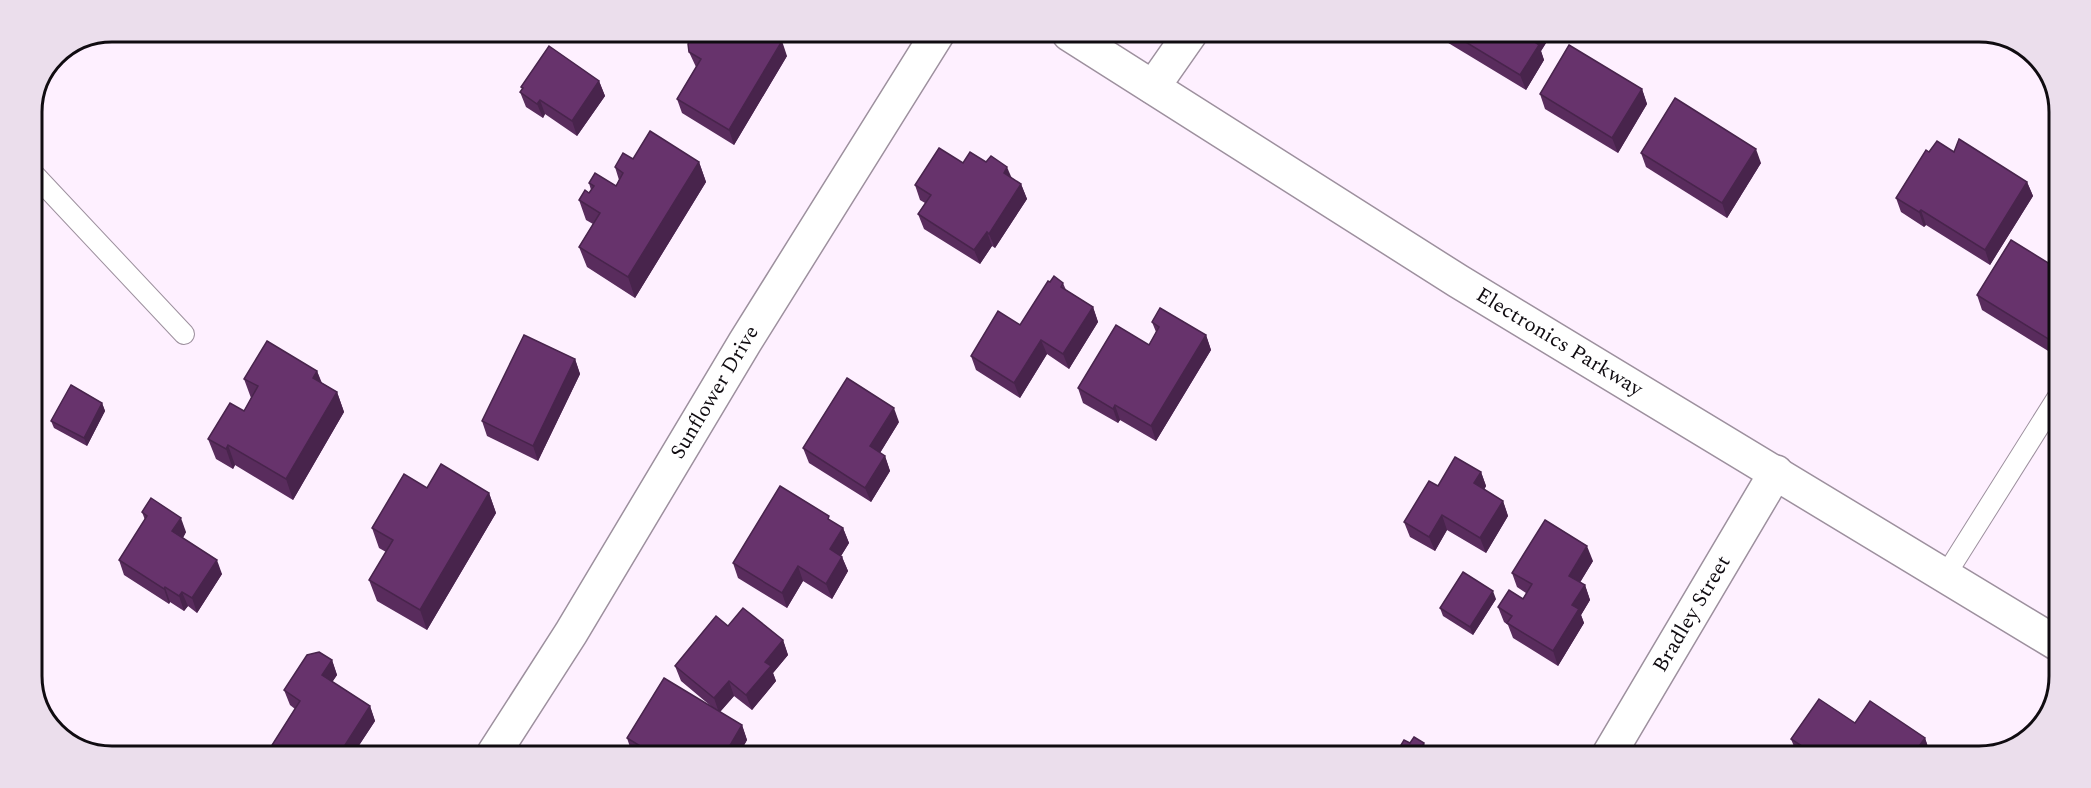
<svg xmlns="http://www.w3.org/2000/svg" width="2091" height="788" font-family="Spectral,serif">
	<rect width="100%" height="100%" fill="#fef0ff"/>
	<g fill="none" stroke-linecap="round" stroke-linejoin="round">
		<defs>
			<g id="service">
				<polyline points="32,172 184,334"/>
				<polyline points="1945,576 2057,398"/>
			</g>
			<g id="minor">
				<polyline points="1153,87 1190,34"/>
				<path id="s1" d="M494 753 571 633 745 342 938 33"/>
				<path id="s2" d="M1608 756 1776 472"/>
			</g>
			<g id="secondary">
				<path id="s3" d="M1069 34 1458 281 2056 643"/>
			</g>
		</defs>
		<!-- service casing -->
		<use href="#service" stroke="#9d909e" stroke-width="22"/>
		<!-- minor casing -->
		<use href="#minor" stroke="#9d909e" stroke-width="36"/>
		<!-- secondary casing -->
		<use href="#secondary" stroke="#9d909e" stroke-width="36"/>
		<!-- service -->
		<use href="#service" stroke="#fff" stroke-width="20"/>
		<!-- minor -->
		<use href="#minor" stroke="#fff" stroke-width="33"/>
		<!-- secondary -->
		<use href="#secondary" stroke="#fff" stroke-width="33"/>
	</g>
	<!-- wall -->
	<g fill="#592c5d">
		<polygon points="1443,35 1551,35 1541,51 1544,60 1526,90 1445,41"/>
		<polygon points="732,39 787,56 734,145 682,113 677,99 696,67 689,52"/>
		<polygon points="599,81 605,96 577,136 545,114 543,118 526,107 520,92 522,89 521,87"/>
		<polygon points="1642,89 1647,104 1618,153 1545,109 1540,94"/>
		<polygon points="1929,152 1954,152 2027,182 2033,196 1990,265 1926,225 1924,227 1901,212 1896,198"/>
		<polygon points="1641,153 1761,163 1727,218 1646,167"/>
		<polygon points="633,159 699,162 706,182 635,298 587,267 579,247 593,224 586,220 579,200 589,193 591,190 589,183 616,186 619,180 615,167"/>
		<polygon points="963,163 1012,178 1021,184 1027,199 995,248 992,246 980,264 924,229 918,214 925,203 920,200 915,185"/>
		<polygon points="2058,269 2058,357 1982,310 1977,295"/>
		<polygon points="1050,282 1063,283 1066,290 1093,307 1098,322 1069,369 1047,354 1020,398 976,370 971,356 1020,325"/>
		<polygon points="1152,322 1206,335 1211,350 1156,441 1120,420 1118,423 1083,403 1078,388 1149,345 1156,332"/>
		<polygon points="575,359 580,374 538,461 487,436 482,421"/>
		<polygon points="317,371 322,383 337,392 344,412 293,500 235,465 233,469 216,459 208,439 244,411 251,398 244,379"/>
		<polygon points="102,403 105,411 87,446 54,428 51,421"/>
		<polygon points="899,422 880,453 885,456 890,471 871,502 809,463 803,448"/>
		<polygon points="1481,472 1486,486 1484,490 1503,501 1508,516 1486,553 1447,530 1435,551 1410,537 1404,522 1438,486"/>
		<polygon points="427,488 489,493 496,513 427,630 377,601 369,580 386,552 379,548 372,528"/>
		<polygon points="142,512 186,532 183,538 222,574 197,613 188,606 184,611 170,602 169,604 124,575 119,560 145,520"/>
		<polygon points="843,528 849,543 841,556 842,557 848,571 832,599 803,581 787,608 738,578 733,563"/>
		<polygon points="1593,561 1580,582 1585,585 1590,600 1581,615 1584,623 1558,666 1513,638 1508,625 1504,622 1498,607 1523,599 1526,593 1517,587 1512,573"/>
		<polygon points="1496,599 1473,635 1443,616 1440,608"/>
		<polygon points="728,626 783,640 788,655 773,673 776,681 752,710 734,696 720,712 742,725 747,740 739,754 632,753 627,738 712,707 681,681 675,666"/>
		<polygon points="332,660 337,675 332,682 370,706 375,721 354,753 267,753 295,709 290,705 284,690"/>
		<polygon points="1855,723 1925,738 1930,753 1928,756 1800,756 1797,754 1791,739"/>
	</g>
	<!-- shaded-wall -->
	<g fill="#48244c">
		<polygon points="1536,35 1551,35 1541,51 1544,60 1526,90 1520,75 1533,41"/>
		<polygon points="782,41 787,56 734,145 729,130"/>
		<polygon points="599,81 605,96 577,136 572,121"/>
		<polygon points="1642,89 1647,104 1618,153 1612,138"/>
		<polygon points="540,100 545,114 543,118 537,104"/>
		<polygon points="1756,149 1761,163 1727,218 1722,203"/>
		<polygon points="699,162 706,182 635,298 628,277"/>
		<polygon points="1007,167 1013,181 1004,173"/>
		<polygon points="2027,182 2033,196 1990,265 1985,250"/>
		<polygon points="1021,184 1027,199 995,248 989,234"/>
		<polygon points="1921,210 1926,225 1924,227 1919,212"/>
		<polygon points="987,232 992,246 980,264 974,250"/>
		<polygon points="1093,307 1098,322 1069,369 1063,354"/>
		<polygon points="35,308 40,323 32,337 32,313"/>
		<polygon points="1206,335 1211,350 1156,441 1151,426"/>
		<polygon points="1041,340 1047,354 1020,398 1014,383"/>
		<polygon points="575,359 580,374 538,461 533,446"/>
		<polygon points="317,371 324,391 313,378"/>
		<polygon points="337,392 344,412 293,500 286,479"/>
		<polygon points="102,403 105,411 87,446 84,438"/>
		<polygon points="1115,405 1120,420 1118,423 1113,409"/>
		<polygon points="894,408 899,422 875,461 870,446"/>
		<polygon points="228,445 235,465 233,469 226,449"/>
		<polygon points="885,456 890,471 871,502 865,488"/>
		<polygon points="1481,472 1486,486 1479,498 1474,483"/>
		<polygon points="489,493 496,513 427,630 420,610"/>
		<polygon points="1503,501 1508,516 1486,553 1480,538"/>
		<polygon points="1442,515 1447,530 1435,551 1429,537"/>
		<polygon points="181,518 186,532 178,546 172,531"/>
		<polygon points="843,528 849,543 836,564 830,549"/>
		<polygon points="1587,546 1593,561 1575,591 1569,576"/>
		<polygon points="842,557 848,571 832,599 826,584"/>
		<polygon points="217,560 222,574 197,613 192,598"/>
		<polygon points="798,566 803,581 787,608 782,593"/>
		<polygon points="1585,585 1590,600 1581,615 1584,623 1558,666 1553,651 1572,605"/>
		<polygon points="165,587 170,602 169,604 164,589"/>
		<polygon points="1493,591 1496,599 1473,635 1470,627"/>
		<polygon points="182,592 188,606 184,611 179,596"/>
		<polygon points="783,640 788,655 773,673 776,681 752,710 746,695 765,662"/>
		<polygon points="332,660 337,675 327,690 322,675"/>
		<polygon points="729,681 734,696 719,713 714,698"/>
		<polygon points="370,706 375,721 354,753 340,753"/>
		<polygon points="742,725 747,740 739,754 725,754"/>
		<polygon points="1925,738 1930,753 1928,756 1912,756"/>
		<polygon points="1424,743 1428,755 1421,748"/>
		<polygon points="1818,748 1821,756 1814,756 1814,754"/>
	</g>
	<!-- building -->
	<g fill="#67336c" stroke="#48244c" stroke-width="1.5">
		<polygon points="695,33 720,33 732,39 735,33 768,33 782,41 729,130 677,99 701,59 689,52 688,44"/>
		<polygon points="1454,35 1536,35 1533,41 1539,45 1520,75"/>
		<polygon points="1569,45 1642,89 1612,138 1540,94"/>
		<polygon points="549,46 599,81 572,121 540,100 537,104 520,92 523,88 521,87"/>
		<polygon points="1675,98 1756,149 1722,203 1641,153"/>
		<polygon points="650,131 699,162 628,277 579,247 600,213 579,200 585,190 589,193 594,186 589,183 595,173 616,186 623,173 615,167 623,153 633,159"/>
		<polygon points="1959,139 2027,182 1985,250 1921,210 1919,212 1896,198 1926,150 1929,152 1937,141 1954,152"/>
		<polygon points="939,148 963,163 970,152 986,162 991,156 1007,167 1004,173 1021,184 989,234 987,232 974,250 918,214 931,195 915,185"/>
		<polygon points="2011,240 2058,269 2058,345 1977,295"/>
		<polygon points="1054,276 1063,283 1061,287 1093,307 1063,354 1041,340 1014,383 971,356 998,311 1020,325 1048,281 1050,282"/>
		<polygon points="32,306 35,308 32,313"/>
		<polygon points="1160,308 1206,335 1151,426 1115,405 1113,409 1078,388 1116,325 1149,345 1159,327 1152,322"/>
		<polygon points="524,335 575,359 533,446 482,421"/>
		<polygon points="267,341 317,371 313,378 337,392 286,479 228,445 226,449 208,439 230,403 244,411 258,386 244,379"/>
		<polygon points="847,378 894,408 870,446 885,456 865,488 803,448"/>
		<polygon points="71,385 102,403 84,438 51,421"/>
		<polygon points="1455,457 1481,472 1474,483 1503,501 1480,538 1442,515 1429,537 1404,522 1429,481 1438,486"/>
		<polygon points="441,464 489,493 420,610 369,580 393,540 372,528 404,474 427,488"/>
		<polygon points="780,486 829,516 828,519 843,528 830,549 842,557 826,584 798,566 782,593 733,563"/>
		<polygon points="151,498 181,518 172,531 217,560 192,598 182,592 179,596 165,587 164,589 119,560 147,516 142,512"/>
		<polygon points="1545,520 1587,546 1569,576 1585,585 1572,605 1579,609 1553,651 1507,623 1512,616 1498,607 1509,590 1523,599 1532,584 1512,573"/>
		<polygon points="1463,572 1493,591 1470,627 1440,608"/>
		<polygon points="743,608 783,640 765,662 771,666 746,695 729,681 714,698 675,666 716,616 728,626"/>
		<polygon points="319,652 332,660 322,675 370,706 340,753 267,753 300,701 284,690 307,655"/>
		<polygon points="664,678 742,725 725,754 649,753 650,752 627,738"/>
		<polygon points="1819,699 1855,723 1870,701 1925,738 1912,756 1830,756 1818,748 1814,754 1791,739"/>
		<polygon points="1414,737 1424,743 1421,748 1432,755 1395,755 1404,740 1410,743"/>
	</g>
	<g text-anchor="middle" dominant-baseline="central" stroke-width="6" stroke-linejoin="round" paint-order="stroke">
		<!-- street labels -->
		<g font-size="21" fill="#100c11" stroke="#fef0ff">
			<text stroke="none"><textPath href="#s3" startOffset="579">Electronics Parkway</textPath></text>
			<text stroke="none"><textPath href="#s1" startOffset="423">Sunflower Drive</textPath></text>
			<text stroke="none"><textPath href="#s2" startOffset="165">Bradley Street</textPath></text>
		</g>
	</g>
	<!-- crop -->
	<path d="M0 0H2091V788H0ZM112 42H1979A70 70 0 0 1 2049 112V676A70 70 0 0 1 1979 746H112A70 70 0 0 1 42 676V112A70 70 0 0 1 112 42Z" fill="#ebdeec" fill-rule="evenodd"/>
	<path fill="none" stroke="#100c11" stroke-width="3" d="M112 42H1979A70 70 0 0 1 2049 112V676A70 70 0 0 1 1979 746H112A70 70 0 0 1 42 676V112A70 70 0 0 1 112 42Z"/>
</svg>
